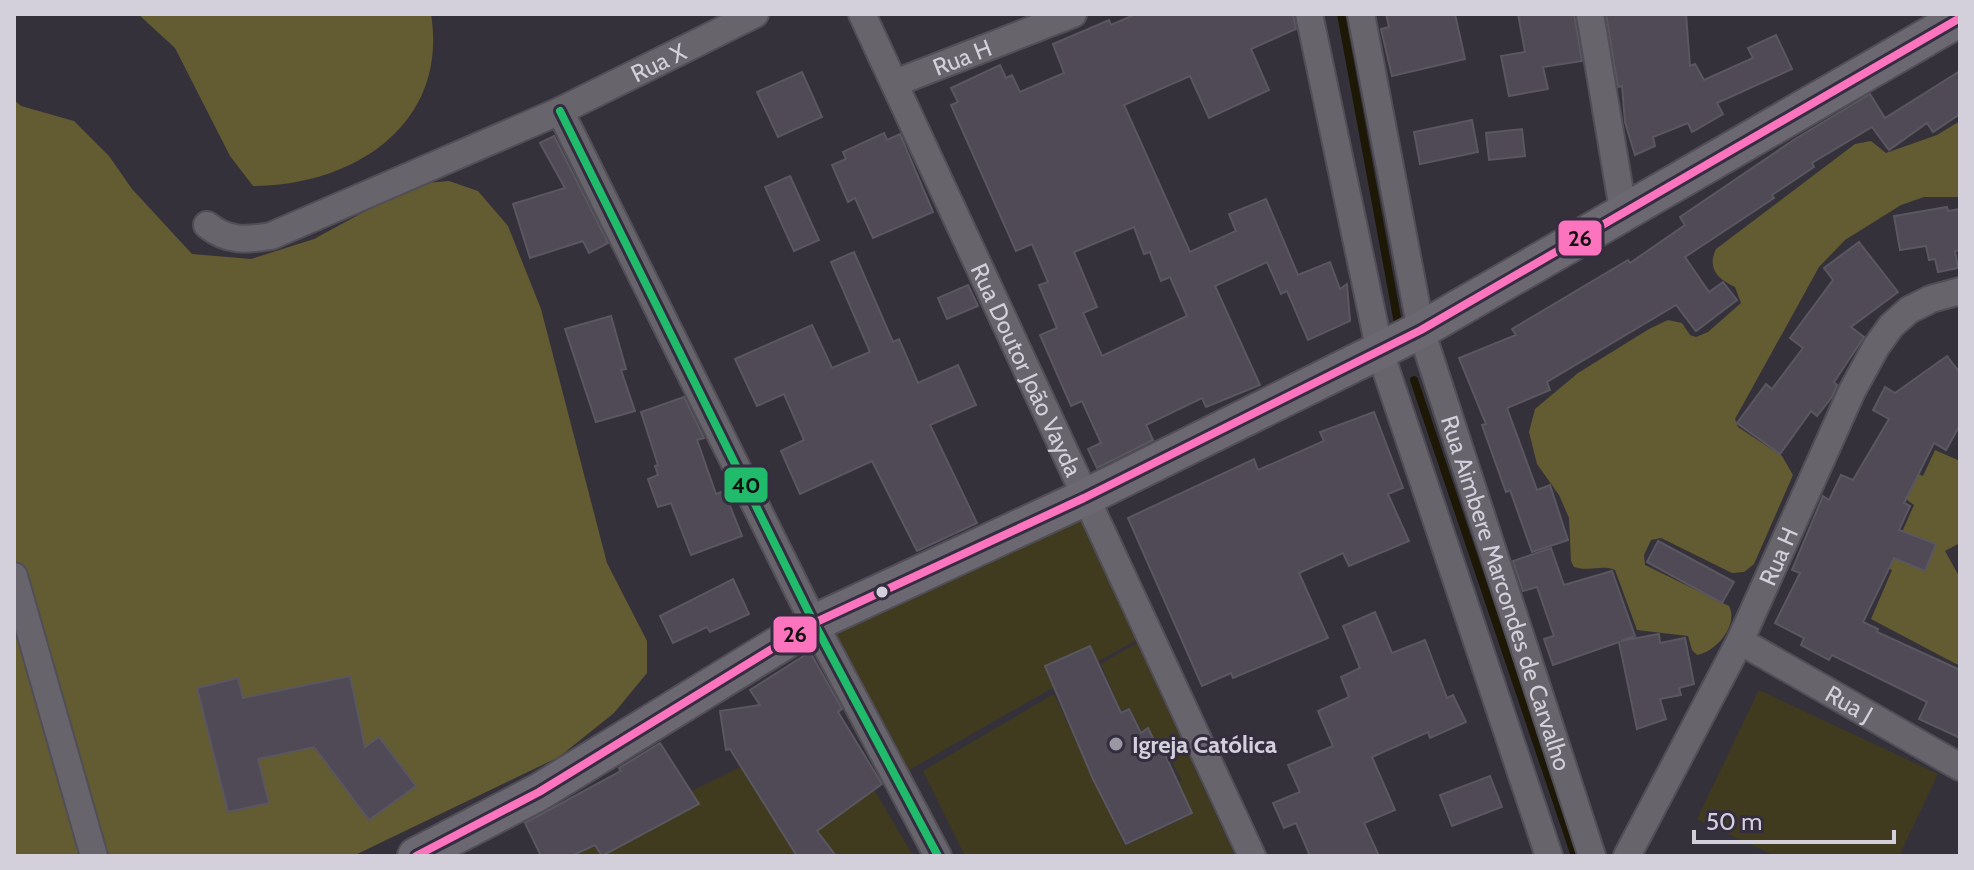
<svg xmlns="http://www.w3.org/2000/svg" width="1974" height="870" font-family="Cabin,sans-serif">
	<rect width="100%" height="100%" fill="#35313b"/>
	<!-- green -->
	<g fill="#403b1f">
		<polygon points="1079,507 1141,637 909,770 831,624"/>
		<polygon points="1137,643 1235,856 965,856 923,771 1054,694 1125,846 1193,814 1178,783 1182,781 1165,748 1160,750 1148,727 1142,731 1129,707 1121,711 1101,664"/>
		<polygon points="1759,690 1938,774 1899,856 1775,856 1697,819"/>
		<polygon points="834,721 913,856 556,856 576,848"/>
	</g>
	<!-- forest -->
	<g fill="#635b31">
		<path d="M138 14H431C449 125 353 186 253 186L230 156 175 48Z"/>
		<polygon points="14,100 21,106 74,121 109,156 132,189 192,254 251,259 314,239 415,184 449,181 478,191 508,226 541,309 607,563 647,641 647,673 614,713 559,757 353,856 14,856"/>
		<path d="M1960 121V197H1924L1901 205 1845 240 1819 267 1735 419 1738 427 1782 456 1793 475 1754 564 1744 572 1732 573 1661 538 1651 540 1644 555 1645 565 1729 606C1739 625 1716 652 1697 655L1692 650 1688 636 1637 630 1615 570C1603 564 1588 572 1574 567L1571 561 1569 518 1559 495 1537 464 1529 432 1535 409 1578 373 1649 329 1668 320 1682 323 1690 335 1696 337 1708 332 1741 303 1735 287C1717 279 1707 268 1716 249L1855 144 1871 141 1886 153 1937 135Z"/>
		<polygon points="1935,450 1960,461 1960,543 1945,551 1960,578 1960,666 1871,619 1892,570 1877,561 1902,532 1914,505 1903,497 1916,473 1923,476"/>
	</g>
	<g fill="none" stroke-linecap="round" stroke-linejoin="round">
		<!-- stream -->
		<g stroke="#1c1805" stroke-width="8">
			<polyline points="1341,14 1398,323"/>
			<polyline points="1414,380 1575,856"/>
		</g>
	</g>
	<!-- building -->
	<g fill="#4f4a56" stroke="#5a5760" stroke-width="2" fill-rule="evenodd">
		<path d="M1136 14H1293L1296 29 1251 49 1269 90 1209 118 1190 76 1124 105 1190 252 1236 231 1229 214 1266 199 1298 275 1330 262 1340 289 1347 284 1350 321 1308 340 1287 291 1281 294 1267 262 1215 286 1260 385 1206 407 1202 398 1146 425 1153 440 1097 468 1088 449 1101 443 1082 401 1071 406 1040 335 1057 328 1039 285 1048 282 1032 244 1016 251 951 105 958 102 951 88 1000 65 1006 78 1012 75 1020 92 1064 73 1053 44 1109 20 1111 25ZM1134 227 1144 254 1150 252 1161 281 1170 277 1187 316 1102 356 1083 313 1097 307 1074 252Z"/>
		<polygon points="1386,14 1455,14 1465,59 1392,76 1381,29 1389,27"/>
		<polygon points="1518,14 1574,14 1582,61 1543,67 1548,89 1509,96 1501,56 1525,52"/>
		<polygon points="1606,14 1686,14 1690,66 1695,64 1704,80 1753,58 1748,48 1776,35 1792,69 1717,103 1723,114 1692,132 1688,123 1653,137 1655,146 1635,155 1625,122 1622,86 1618,87"/>
		<polygon points="1960,71 1960,114 1933,132 1927,123 1889,150 1872,127 1812,163 1814,167 1772,195 1774,198 1685,257 1709,292 1723,282 1737,300 1696,331 1676,305 1547,382 1550,390 1507,408 1537,490 1550,485 1568,540 1532,552 1510,490 1506,492 1482,425 1486,424 1459,358 1516,335 1512,329 1628,260 1630,263 1685,225 1680,217 1795,139 1870,94 1885,118"/>
		<polygon points="802,72 822,117 778,137 757,92"/>
		<polygon points="1472,120 1478,152 1420,164 1414,132"/>
		<polygon points="1522,129 1525,156 1489,160 1486,133"/>
		<polygon points="884,133 887,140 900,134 933,212 873,238 855,198 848,202 832,165 846,159 843,152"/>
		<polygon points="554,136 608,243 589,253 583,241 530,258 513,204 565,188 540,143"/>
		<polygon points="790,176 819,240 794,251 765,187"/>
		<polygon points="1947,207 1948,211 1960,209 1960,250 1955,251 1958,268 1938,272 1935,259 1929,260 1926,246 1900,250 1894,216"/>
		<polygon points="1859,242 1898,292 1851,327 1864,337 1834,382 1837,385 1832,397 1817,416 1811,411 1780,454 1737,423 1766,384 1772,389 1803,348 1790,338 1833,280 1824,268"/>
		<polygon points="854,252 893,342 899,339 918,383 958,365 976,405 930,425 977,523 917,551 872,461 800,494 781,451 804,440 784,394 757,406 735,359 812,325 832,368 870,352 831,262"/>
		<polygon points="968,285 978,306 947,319 938,298"/>
		<polygon points="611,316 626,369 621,370 635,411 596,422 565,329"/>
		<polygon points="1947,356 1960,373 1960,425 1946,450 1934,443 1904,503 1910,506 1899,530 1936,544 1925,571 1894,558 1863,622 1878,629 1877,632 1960,670 1960,738 1919,719 1927,702 1832,655 1829,660 1801,645 1804,638 1775,623 1800,573 1792,570 1823,496 1829,500 1841,475 1853,480 1889,419 1873,410 1885,387 1895,393"/>
		<polygon points="684,397 704,438 697,440 716,494 724,491 742,536 691,555 671,503 658,507 648,479 658,475 655,466 658,465 641,412"/>
		<polygon points="1374,412 1403,488 1388,494 1409,541 1349,566 1343,553 1299,573 1328,638 1233,678 1231,673 1202,686 1128,518 1254,459 1258,470 1324,441 1320,432"/>
		<polygon points="1658,541 1734,582 1722,603 1647,562"/>
		<polygon points="1551,548 1564,585 1612,571 1635,636 1621,641 1659,634 1660,643 1685,638 1694,684 1679,688 1681,695 1660,699 1666,719 1637,729 1619,642 1553,665 1544,639 1554,636 1537,587 1523,591 1513,561"/>
		<polygon points="733,579 749,614 710,632 707,627 673,643 660,616"/>
		<polygon points="1375,612 1392,653 1425,640 1447,698 1453,695 1466,722 1430,738 1428,732 1372,757 1395,810 1364,823 1379,856 1310,856 1296,823 1284,828 1273,803 1300,792 1288,765 1333,746 1318,711 1349,697 1341,677 1360,668 1343,626"/>
		<polygon points="1090,646 1121,713 1129,709 1141,733 1148,728 1160,752 1163,750 1192,813 1126,844 1093,779 1045,666"/>
		<polygon points="810,652 842,709 838,712 882,784 817,831 836,856 797,856 730,749 726,750 720,711 760,705 750,690"/>
		<polygon points="350,676 365,747 379,737 416,786 369,820 314,747 258,759 269,803 228,812 197,688 238,678 243,698"/>
		<polygon points="660,743 699,804 602,856 595,845 571,856 541,856 525,823 621,771 619,768"/>
		<polygon points="1490,776 1502,807 1452,826 1440,795"/>
	</g>
	<g fill="none" stroke-linecap="round" stroke-linejoin="round">
		<defs>
			<g id="minor">
				<path id="s1" d="M862 14 1252 856"/>
				<polyline points="1309,14 1380,352 1549,856"/>
				<path id="s2" d="M1361 14 1421 330 1592 856"/>
				<polyline points="1590,14 1623,210"/>
				<path id="s3" d="M895 83 1073 14"/>
				<polyline points="560,111 814,623 938,856"/>
				<path id="s4" d="M207 225C228 242 246 240 271 236L560 111 755 14"/>
				<polyline points="14,576 94,856"/>
				<path id="s5" d="M1740 641 1960 767"/>
				<path id="s6" d="M1627 856 1740 641 1852 391 1876 347 1891 326 1909 310 1931 299 1960 291"/>
			</g>
			<polyline id="secondary" points="416,856 539,792 814,623 1084,498 1421,330 1960,18"/>
		</defs>
		<!-- minor casing -->
		<use href="#minor" stroke="#514e57" stroke-width="30"/>
		<!-- secondary casing -->
		<use href="#secondary" stroke="#514e57" stroke-width="40"/>
		<!-- minor -->
		<use href="#minor" stroke="#67646c" stroke-width="26"/>
		<!-- secondary -->
		<use href="#secondary" stroke="#6b6871" stroke-width="36"/>
		<defs>
			<polyline id="bus-1" points="560,111 814,623 938,856"/>
			<polyline id="bus-2" points="416,856 539,792 814,623 1084,498 1421,330 1960,18"/>
		</defs>
		<!-- bus-1 casing -->
		<use href="#bus-1" stroke="#342d3f" stroke-width="14"/>
		<!-- bus-2 casing -->
		<use href="#bus-2" stroke="#342d3f" stroke-width="14"/>
		<!-- bus-1 -->
		<use href="#bus-1" stroke="#20bc6c" stroke-width="8"/>
		<!-- bus-2 -->
		<use href="#bus-2" stroke="#fc73be" stroke-width="8"/>
	</g>
	<!-- markers -->
	<circle fill="#d3cfdb" stroke="#342d3f" stroke-width="3" cx="882" cy="592" r="7"/>
	<circle fill="#9c98a3" stroke="#342d3f" stroke-width="3" cx="1116" cy="744" r="8"/>
	<g text-anchor="middle" dominant-baseline="central" stroke-width="6" stroke-linejoin="round" paint-order="stroke">
		<!-- street labels -->
		<g font-size="24" fill="#d3cfdb" stroke="#342d3f">
			<text stroke="none"><textPath href="#s3" startOffset="72">Rua H</textPath></text>
			<text stroke="none"><textPath href="#s4" startOffset="492">Rua X</textPath></text>
			<text stroke="none"><textPath href="#s1" startOffset="392">Rua Doutor João Vayda</textPath></text>
			<text stroke="none"><textPath href="#s6" startOffset="336">Rua H</textPath></text>
			<text stroke="none"><textPath href="#s2" startOffset="598">Rua Aimbere Marcondes de Carvalho</textPath></text>
			<text stroke="none"><textPath href="#s5" startOffset="126">Rua J</textPath></text>
		</g>
		<!-- poi labels -->
		<g font-size="24" font-weight="bold" fill="#d3cfdb" stroke="#342d3f" text-anchor="start">
			<text x="1132" y="744">Igreja Católica</text>
		</g>
	</g>
	<g stroke="#342d3f" stroke-width="3">
		<rect x="1557" y="219" width="46" height="38" rx="8" fill="#fc73be"/>
		<rect x="723" y="466" width="46" height="38" rx="8" fill="#20bc6c"/>
		<rect x="772" y="615" width="46" height="39" rx="8" fill="#fc73be"/>
	</g>
	<g font-size="22" text-anchor="middle" font-weight="bold" fill="#111">
		<text x="1580" y="246">26</text>
		<text x="746" y="493">40</text>
		<text x="795" y="642">26</text>
	</g>
	<!-- border -->
	<rect width="1974" height="870" fill="none" stroke="#d3cfdb" stroke-width="32"/>
	<!-- scale -->
	<path d="M1694 830v12h200v-12" fill="none" stroke="#d3cfdb" stroke-width="4"/>
	<text x="1706" y="830" font-size="24" fill="#d3cfdb" stroke="#342d3f" stroke-width="6" paint-order="stroke">50 m</text>
</svg>
